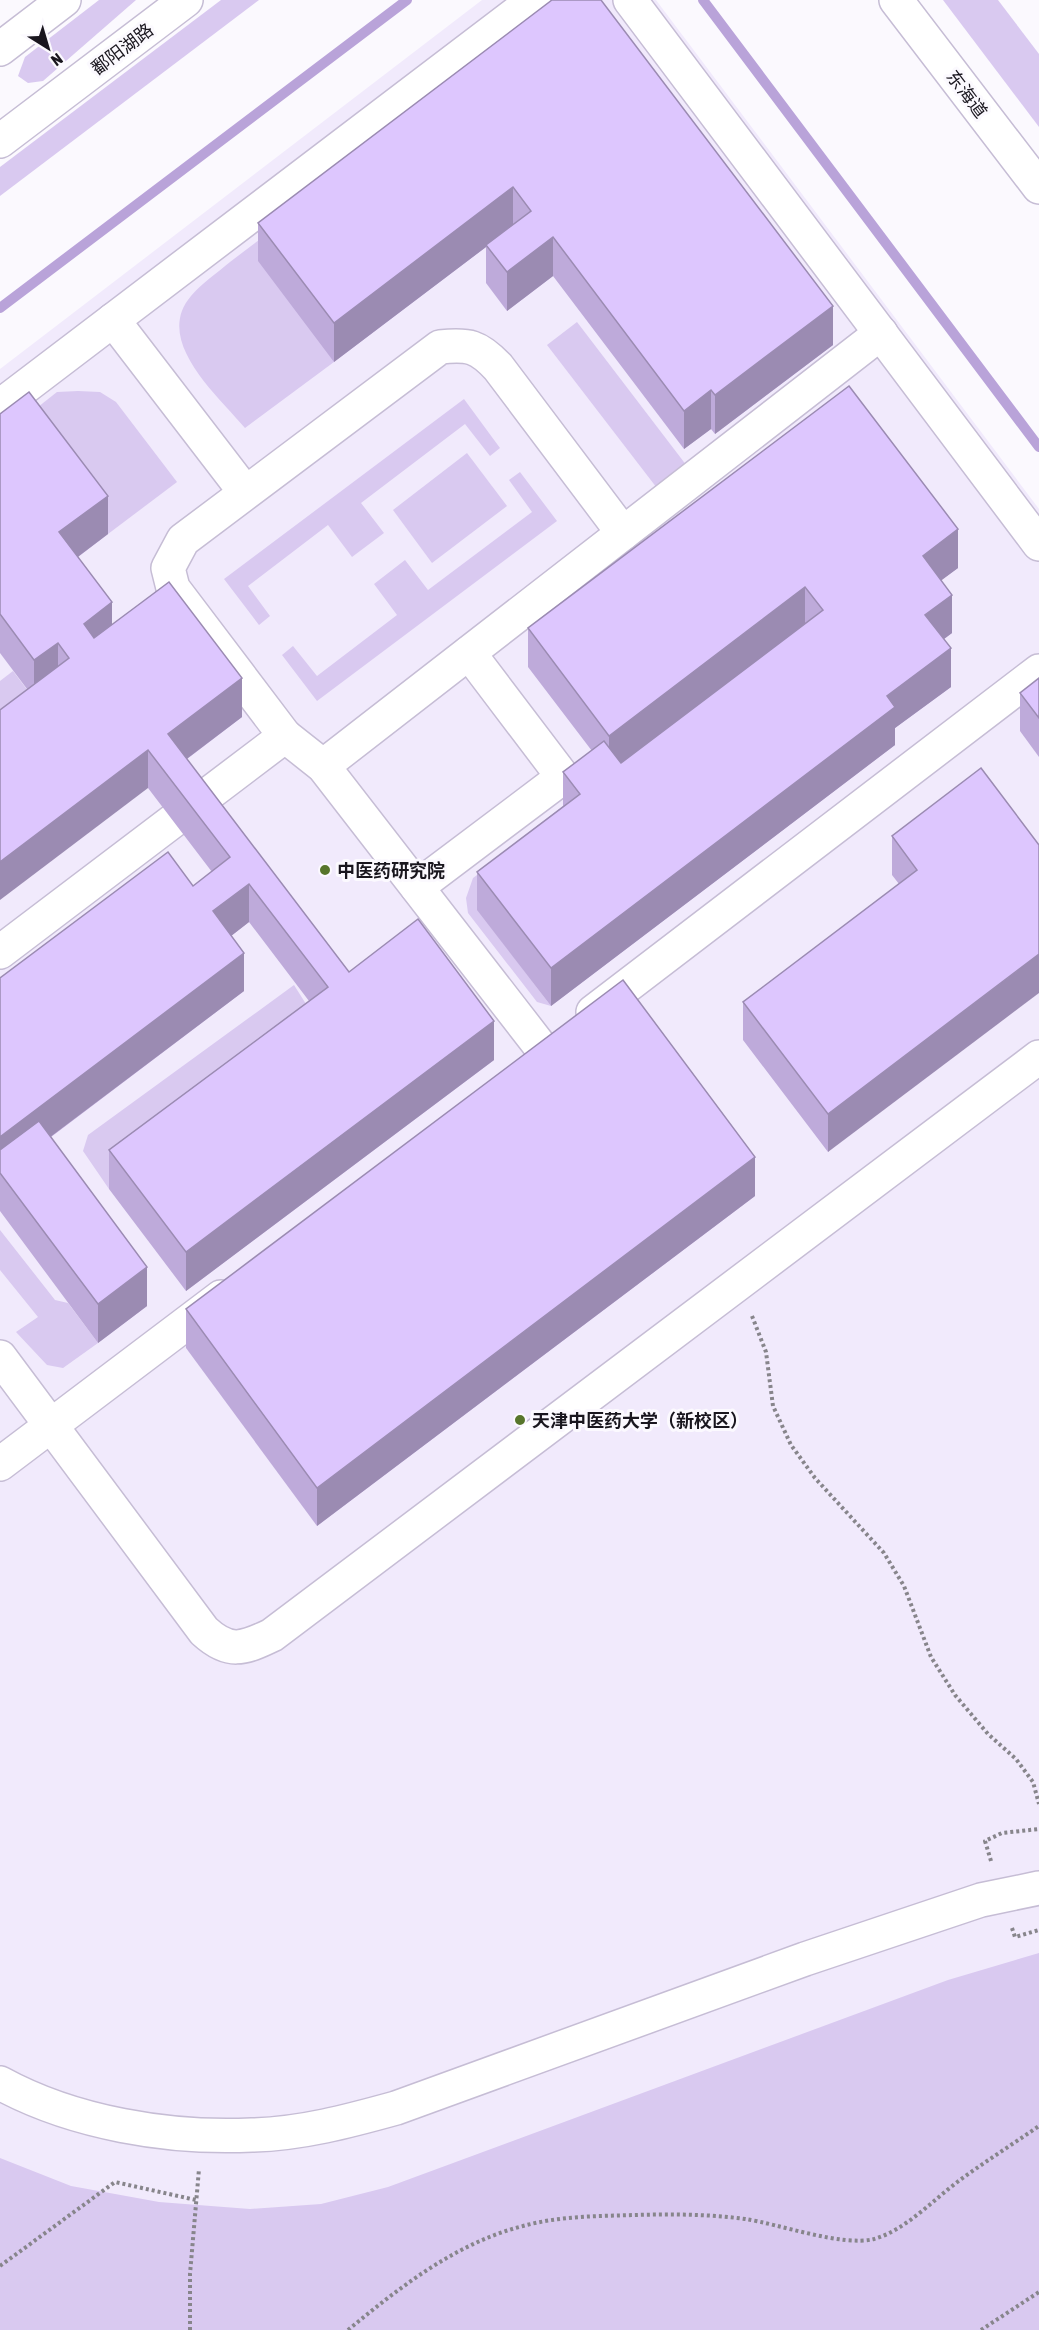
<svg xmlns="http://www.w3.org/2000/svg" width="1039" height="2330" font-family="'Asap Condensed','Noto Sans SC',sans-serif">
	<rect width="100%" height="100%" fill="#fbf9fe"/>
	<!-- built -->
	<polygon fill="#f1eafc" points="482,0 656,0 1039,509 1039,2330 0,2330 0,369"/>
	<!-- green -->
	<g fill="#d9c9f0">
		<polygon points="99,0 136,0 43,81 28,83 18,76 25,57"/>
		<polygon points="221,0 259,0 0,196 0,167"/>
		<polygon points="943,0 998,0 1039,54 1039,127"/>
		<path d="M495 60 334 362 245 428C217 395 153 340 191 296 202 283 217 273 230 262Z"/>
		<polygon points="577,322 690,470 660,492 547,345"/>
		<polygon points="78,391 100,392 116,402 177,482 108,534 0,437 57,392"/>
		<polygon points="464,399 500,448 490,456 465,424 361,503 384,533 352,557 328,525 248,586 270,616 259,625 224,579"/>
		<polygon points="467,453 507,506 432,563 393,510"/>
		<polygon points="520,472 557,521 317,701 282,655 293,646 317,676 397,615 374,584 405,560 428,590 532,512 509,480"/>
		<polygon points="13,671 34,699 0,748 0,681"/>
		<polygon points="563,811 478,910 551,1006 537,1002 468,913 466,898 473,878"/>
		<polygon points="294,985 306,1004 328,1026 109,1189 83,1151 88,1135"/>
		<polygon points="0,1230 55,1300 68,1303 98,1343 63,1368 47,1365 16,1332 38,1317 0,1270"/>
		<polygon points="1039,1953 1039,2330 0,2330 0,2158 71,2186 159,2202 250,2209 321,2204 388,2187 948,1980"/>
	</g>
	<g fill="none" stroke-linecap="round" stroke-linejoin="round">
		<!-- stream -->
		<g stroke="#b9a3d9" stroke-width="10">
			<polyline points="703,0 1039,447"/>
			<polyline points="0,308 407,0"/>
		</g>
		<defs>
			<g id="minor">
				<polyline points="630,0 1039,544"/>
				<polyline points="113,320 245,492"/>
				<polyline points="0,406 534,0"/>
				<polyline points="285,736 323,766 543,1050"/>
				<polyline points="323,766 881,333"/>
				<polyline points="417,887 563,777 469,653"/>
				<path d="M0 952 285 736 173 588 168 568 183 540 440 347C469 344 478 346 498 367L623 533"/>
				<polyline points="593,1012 1039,671"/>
				<path d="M0 1357 204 1631C229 1654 243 1649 272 1635L1039 1057"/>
				<polyline points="0,1464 221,1297"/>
				<path d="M0 2083C73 2123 169 2139 252 2135 301 2134 349 2121 396 2108L805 1959 981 1900 1039 1888"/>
			</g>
			<g id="major">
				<polyline points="896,0 1039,187"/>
				<polyline points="0,49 64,0"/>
				<polyline points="0,141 186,0"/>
			</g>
		</defs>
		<!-- minor casing -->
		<use href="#minor" stroke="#c6bdd5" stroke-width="36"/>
		<!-- major casing -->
		<use href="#major" stroke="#c6bdd5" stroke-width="36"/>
		<!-- path -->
		<g stroke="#87858b" stroke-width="4" stroke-dasharray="3 3" stroke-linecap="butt">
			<polyline points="752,1316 766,1352 773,1406 791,1445 815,1478 884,1553 904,1586 931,1657 955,1695 988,1734 1016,1759 1033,1782 1039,1804"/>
			<polyline points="991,1861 985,1841 1002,1833 1039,1829"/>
			<polyline points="1012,1928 1015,1937 1039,1930"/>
			<polyline points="0,2266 115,2182 196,2200"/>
			<polyline points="190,2330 190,2274 199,2169"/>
			<path d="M348 2330C400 2287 456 2243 523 2226 559 2216 598 2216 636 2215 672 2214 708 2214 745 2219 779 2224 842 2247 874 2239 906 2230 934 2199 960 2180 986 2161 1013 2144 1039 2126"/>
			<polyline points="981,2330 1039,2292"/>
		</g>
		<!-- minor -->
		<use href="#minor" stroke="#fff" stroke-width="33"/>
		<!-- major -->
		<use href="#major" stroke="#fff" stroke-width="33"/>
	</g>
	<!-- wall -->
	<g fill="#beaada">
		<polygon points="552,0 833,345 715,434 711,429 684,449 553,276 507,311 486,283 486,247 334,362 258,261 258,223"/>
		<polygon points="849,386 958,568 941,580 952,633 944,639 951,687 895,728 895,745 551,1006 477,910 477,872 563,806 563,772 592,751 528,667 528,628"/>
		<polygon points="0,414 108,534 78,557 112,625 242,717 187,759 349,972 494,1060 186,1291 109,1189 109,1150 309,1001 249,922 231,936 244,991 51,1137 147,1306 98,1343 0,1211 0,978 193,886 212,872 148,788 27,689 0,653"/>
		<polygon points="1039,678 1039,757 1020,731 1020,693"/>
		<polygon points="892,836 1039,845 828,1152 743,1040 743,1002 899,884 892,875"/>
		<polygon points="755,1196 317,1526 186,1348 186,1309"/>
	</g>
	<!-- shaded-wall -->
	<g fill="#9b8bb2">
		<polygon points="513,187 513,226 486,245 486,247 334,362 334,323"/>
		<polygon points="553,237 553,276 507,311 507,272"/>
		<polygon points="833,306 833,345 715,434 715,395"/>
		<polygon points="711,390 711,429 684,449 684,411"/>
		<polygon points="108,496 108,534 59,571 59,532"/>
		<polygon points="958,529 958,568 923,594 923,556"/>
		<polygon points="805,587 805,625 609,774 609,736"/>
		<polygon points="952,595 952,633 925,653 925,615"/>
		<polygon points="112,602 112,641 84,663 84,624"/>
		<polygon points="58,643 58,681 34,699 34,660"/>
		<polygon points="951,648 951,687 895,728 895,745 551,1006 551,968 887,696"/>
		<polygon points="242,678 242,717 168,773 168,734"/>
		<polygon points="148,750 148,788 0,900 0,862"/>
		<polygon points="249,884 249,922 213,950 213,911"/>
		<polygon points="244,953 244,991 1,1174 0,1173 0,1137"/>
		<polygon points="1039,954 1039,993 828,1152 828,1114"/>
		<polygon points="494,1021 494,1060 186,1291 186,1252"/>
		<polygon points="755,1157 755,1196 317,1526 317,1488"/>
		<polygon points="147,1267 147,1306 98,1343 98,1304"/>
	</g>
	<!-- building -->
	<g fill="#ddc6fe" stroke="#9b8bb2" stroke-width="1.5">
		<polygon points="552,0 601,0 833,306 715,395 711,390 684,411 553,237 507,272 486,245 531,211 513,187 334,323 258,223"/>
		<polygon points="849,386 958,529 923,556 952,595 925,615 951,648 887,696 895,707 551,968 477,872 580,794 563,772 604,741 621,763 823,610 805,587 609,736 528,628"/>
		<polygon points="29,392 108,496 59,532 112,602 84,624 94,638 169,582 242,678 168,734 349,972 418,919 494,1021 186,1252 109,1150 328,987 249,884 213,911 244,953 0,1137 0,978 168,852 193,886 230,857 148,750 0,862 0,710 69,658 58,643 34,660 0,614 0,414"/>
		<polygon points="1039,678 1039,718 1020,693"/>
		<polygon points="981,768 1039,845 1039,954 828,1114 743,1002 917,870 892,836"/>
		<polygon points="623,980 755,1157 317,1488 186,1309"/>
		<polygon points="39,1121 147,1267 98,1304 0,1173 0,1150"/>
	</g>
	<!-- markers -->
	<g fill="#57752b" stroke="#fbf9fe" stroke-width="2">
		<circle cx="325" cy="870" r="6"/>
		<circle cx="520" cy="1420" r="6"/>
	</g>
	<g text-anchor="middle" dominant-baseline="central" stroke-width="6" stroke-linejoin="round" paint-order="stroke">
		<!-- street labels -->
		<g font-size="18" fill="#19161e" stroke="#fbf9fe">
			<text transform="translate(122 49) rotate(-37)">鄱阳湖路</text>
			<text transform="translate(967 94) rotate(53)">东海道</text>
		</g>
		<!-- poi labels -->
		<g font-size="18" font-weight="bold" fill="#19161e" stroke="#fbf9fe" text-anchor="start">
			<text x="337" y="870">中医药研究院</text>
			<text x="532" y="1420">天津中医药大学（新校区）</text>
		</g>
	</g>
	<!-- north arrow -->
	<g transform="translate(48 48) rotate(143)" stroke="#fbf9fe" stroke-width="4.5" paint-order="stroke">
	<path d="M0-4.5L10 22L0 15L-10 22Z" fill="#19161e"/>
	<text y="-9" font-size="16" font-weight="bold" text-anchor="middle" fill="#19161e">N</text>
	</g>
</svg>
